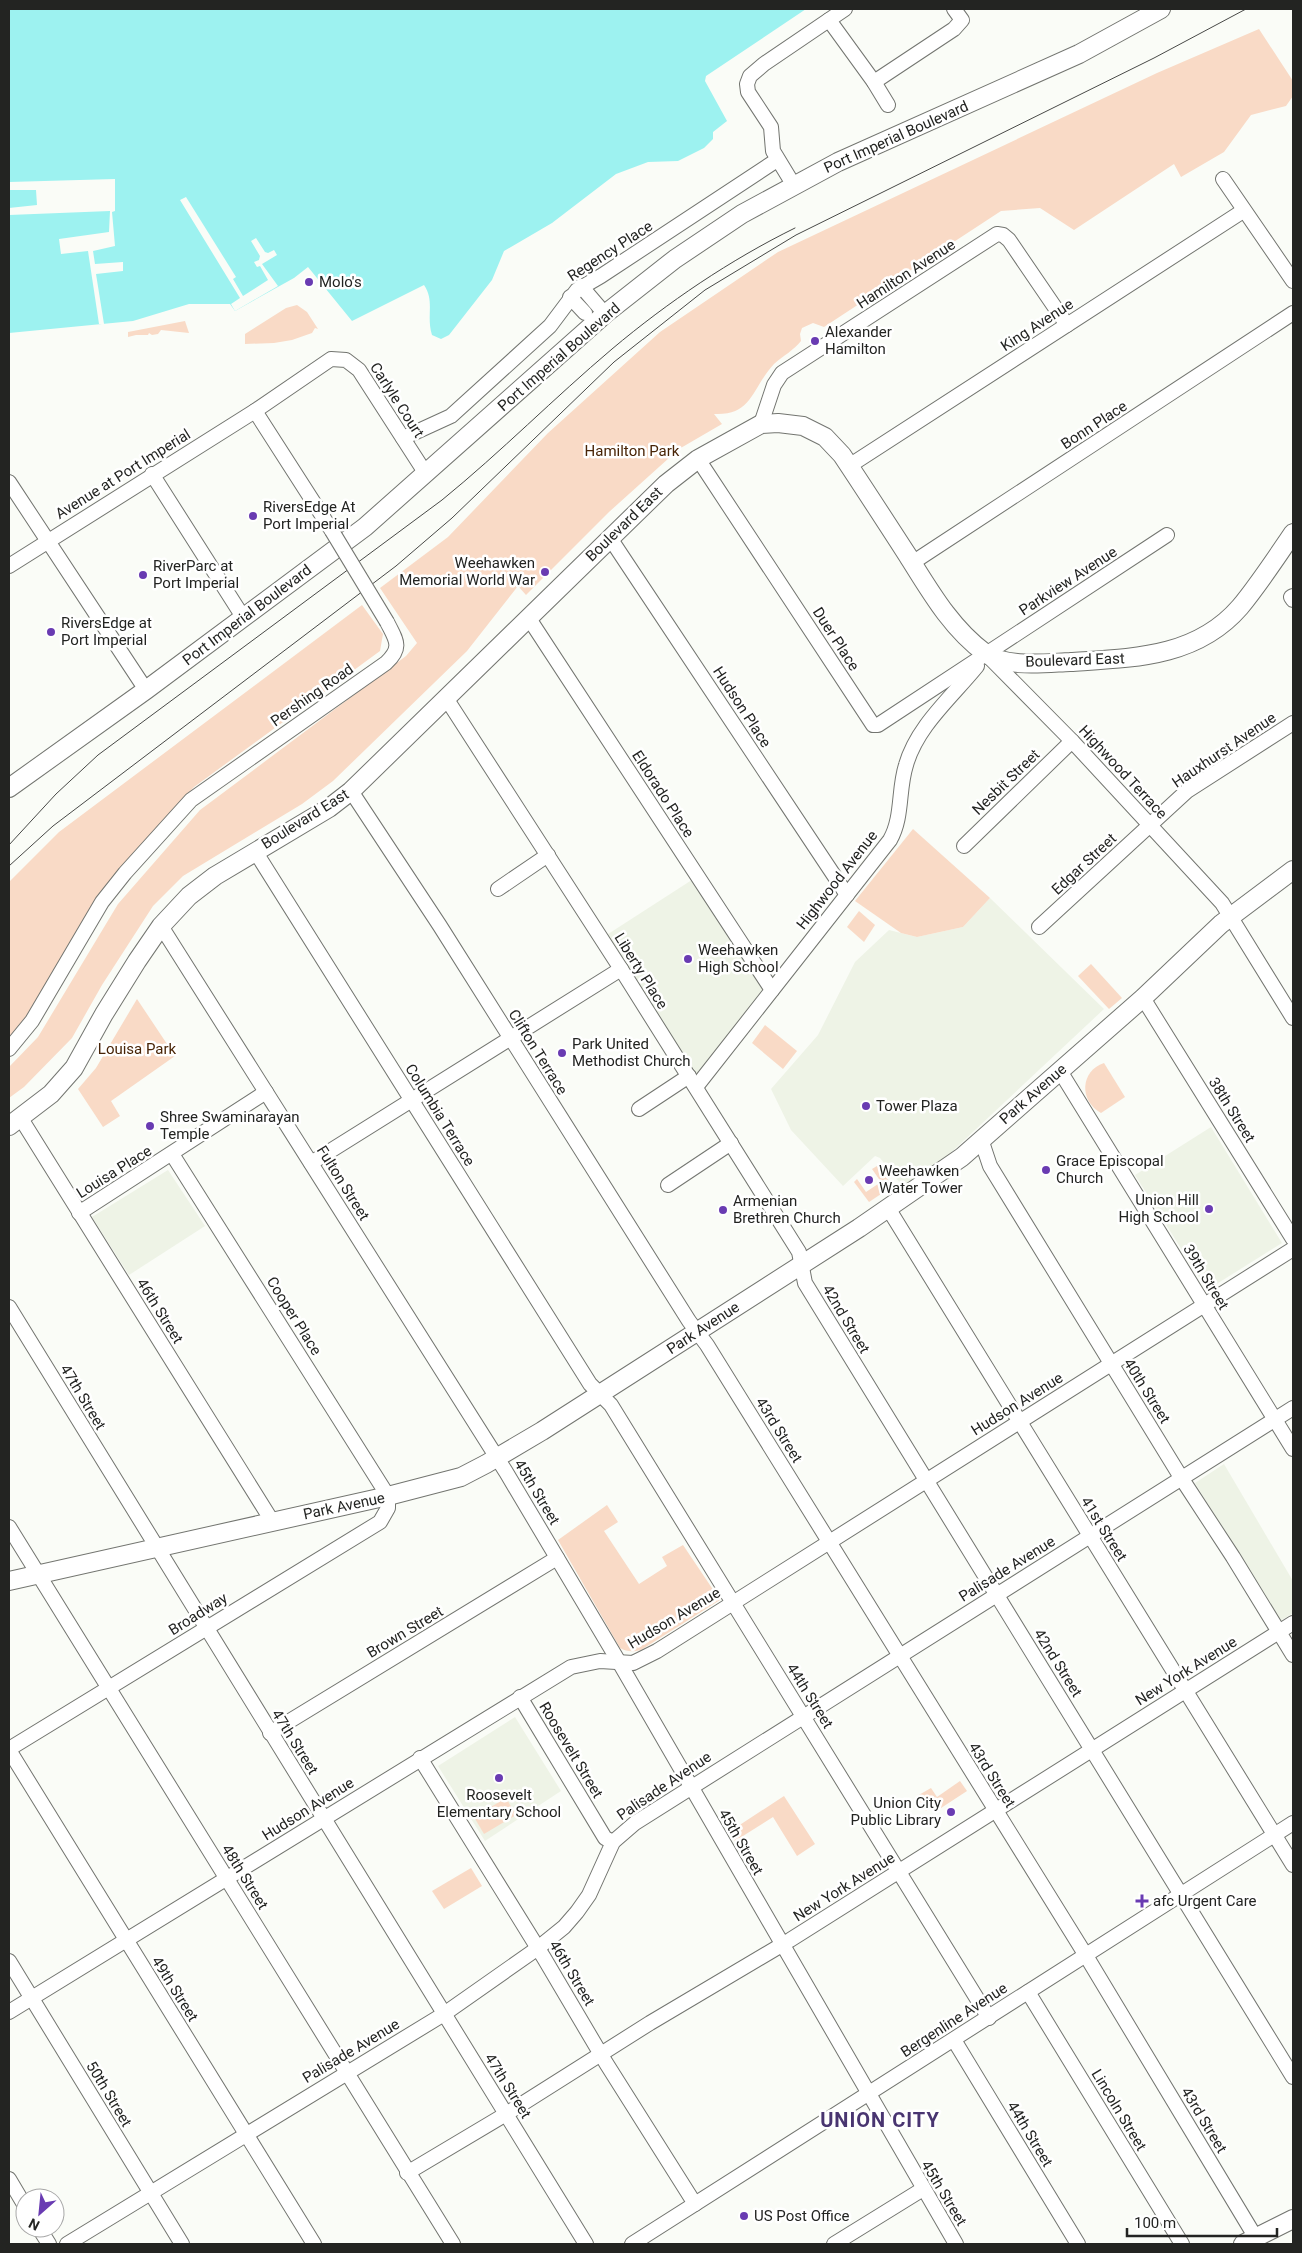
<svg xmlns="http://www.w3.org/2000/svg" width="1302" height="2253" font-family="Roboto,sans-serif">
	<rect width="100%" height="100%" fill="#fafcf7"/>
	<!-- built -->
	<g fill="#eef3e6">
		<polygon points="698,876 770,986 695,1078 605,936"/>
		<polygon points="990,898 1104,1009 943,1160 904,1188 880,1158 875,1156 843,1186 791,1130 771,1089 818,1035 855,962 889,930 917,937 963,927"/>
		<polygon points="1211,1127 1282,1243 1207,1290 1135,1175"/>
		<polygon points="168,1170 205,1226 129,1275 92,1217"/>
		<polygon points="1224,1464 1293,1581 1293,1613 1280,1621 1195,1483"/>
		<polygon points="515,1717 561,1791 485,1841 438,1766"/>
	</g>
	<!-- green -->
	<g fill="#f9dac6">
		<path d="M1259 29 1293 81V96L1286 106 1251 115 1224 152 1181 177 1174 164 1074 230 1040 208 1001 211 824 327 813 323 802 328 800 334 801 341C794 350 783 356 774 364 752 387 753 416 714 414L722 424 679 449 609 512 526 595 518 586 467 651 333 781 302 804 183 876 153 906 102 985 72 1038 24 1087 9 1098V1067L38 1037 118 904 200 810 406 656 417 643 380 588 448 537 548 433 660 332 778 252 1157 73Z"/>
		<polygon points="297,305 307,312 318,329 315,328 312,333 292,340 274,343 245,344 245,334 286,308"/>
		<polygon points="185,321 189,333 161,330 158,334 152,335 149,333 148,335 136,335 128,337 128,332"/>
		<polygon points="362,605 383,634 380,651 194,787 162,821 92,907 27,1018 9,1039 9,882 59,832"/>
		<polygon points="913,829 990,898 963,927 917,937 901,933 855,901"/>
		<polygon points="859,911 875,925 864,942 847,927"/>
		<polygon points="1091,964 1122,998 1109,1009 1078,976"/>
		<polygon points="137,999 175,1056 111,1101 120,1116 103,1127 78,1089 96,1068"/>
		<polygon points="765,1025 797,1051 783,1069 752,1043"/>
		<path d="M1104 1063 1125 1097 1101 1113C1079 1101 1080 1071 1104 1063Z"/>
		<polygon points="877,1166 893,1186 869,1202 854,1182 857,1179 866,1192 881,1182 872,1169"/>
		<path d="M607 1505 618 1522 604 1531 639 1584 667 1566 662 1557 683 1545 720 1600 641 1650C633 1652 627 1652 620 1648L558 1540Z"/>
		<polygon points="960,1781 967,1791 941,1808 938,1803 926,1811 917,1796 931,1788 937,1797"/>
		<polygon points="784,1796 815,1844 797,1856 773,1817 735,1841 729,1832"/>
		<polygon points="506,1798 516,1815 484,1834 474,1817"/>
		<polygon points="471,1868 482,1886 444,1909 432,1891"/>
	</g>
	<!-- water -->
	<path fill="#9df2f0" d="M9 9H806L706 76 705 81 727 121 713 132V139L704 148 678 161 648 162 616 174 552 223 504 251 492 280 449 335 441 339 432 335C426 316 435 301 424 285L352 321 308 267 294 278 235 311 230 304H189L133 321 9 333Z"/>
	<!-- pier -->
	<g fill="#fafcf7">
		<polygon points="115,179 115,211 112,212 115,246 93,251 95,264 123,262 123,271 96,274 104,324 99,324 88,251 61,254 59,239 109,232 110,211 9,215 9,208 37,205 36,190 9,190 9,182"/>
		<polygon points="186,197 236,277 233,279 243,296 268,280 260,266 257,267 254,262 259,260 260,256 251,241 256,238 265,252 268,253 274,250 277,255 262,264 278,286 235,311 231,304 240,298 180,200"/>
	</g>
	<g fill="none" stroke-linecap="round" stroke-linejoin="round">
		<defs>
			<g id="minor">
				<polyline points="829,20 874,82 888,105"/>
				<polyline points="874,82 954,29 962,20 954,9"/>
				<polyline points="1223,179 1293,281"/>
				<polyline points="793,184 773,151 771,127 748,92 747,84 750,76 764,64 845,9"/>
				<polyline points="581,286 605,314"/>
				<polyline points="570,297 585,313"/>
				<polyline points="255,411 332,531"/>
				<polyline points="761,424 774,385 782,373 997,234 1003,235 1009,240 1067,325"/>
				<polyline points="403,438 451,416 550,326 577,290 601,276 777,160"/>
				<polyline points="698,459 873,725 878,725 1167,535"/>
				<polyline points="849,466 1243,211"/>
				<polyline points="152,474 243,617"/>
				<polyline points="9,482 146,690"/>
				<polyline points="610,538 847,895"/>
				<polyline points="912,563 1293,313"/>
				<polyline points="9,566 255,411 331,359 346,360 359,370 426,474"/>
				<polyline points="1293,596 1291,597 1293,600"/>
				<polyline points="528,617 772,990"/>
				<polyline points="989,657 1072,741 1222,903 1293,1018"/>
				<polyline points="446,698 621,969 799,1252 805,1283 1293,2077"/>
				<polyline points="351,791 440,926 689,1321 707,1345 1085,1954 1256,2238"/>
				<polyline points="964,846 1072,741"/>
				<polyline points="255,851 590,1384 611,1405 989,2018"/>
				<polyline points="498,889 548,855"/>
				<polyline points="161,926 506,1472 619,1662 956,2244"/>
				<polyline points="1039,927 1187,791 1293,723"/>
				<polyline points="1143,998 1293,1239"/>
				<path d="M9 1049 32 1021 102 902 125 873 191 800 386 663C403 647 396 640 387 622"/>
				<polyline points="1060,1071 1293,1449"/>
				<path d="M696 1087 890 840C903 817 898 790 906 765 917 726 952 697 977 666"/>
				<polyline points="639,1109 689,1076"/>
				<polyline points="20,1117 272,1521"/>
				<polyline points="981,1139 990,1166 1182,1479 1233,1557 1293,1655"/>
				<polyline points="311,1163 621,969"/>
				<polyline points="668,1185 731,1143"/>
				<polyline points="888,1208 1293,1865"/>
				<polyline points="79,1213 266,1092"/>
				<polyline points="9,1307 586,2244"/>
				<polyline points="9,1527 453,2244"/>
				<polyline points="520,1697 605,1838 613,1842"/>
				<polyline points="270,1733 557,1558"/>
				<polyline points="9,1749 380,1522 388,1508 388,1496 172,1154"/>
				<polyline points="9,1750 314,2244"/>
				<polyline points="420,1758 544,1958 606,2063 695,2204"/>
				<polyline points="9,1961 182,2244"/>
				<polyline points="1028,1992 1182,2244"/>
				<polyline points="9,2012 571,1667 600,1661 633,1663 657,1651 1293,1249"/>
				<polyline points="954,2040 1078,2244"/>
				<polyline points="407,2173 506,2114 650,2023 790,1940 1293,1623"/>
				<polyline points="9,2179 25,2206"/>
				<polyline points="39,2228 49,2244"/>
				<polyline points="67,2244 444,2014 538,1948 564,1927 577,1912 589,1895 613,1842 635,1823 1293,1408"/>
				<polyline points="632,2244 1293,1823"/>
				<polyline points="834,2244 923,2189"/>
			</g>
			<g id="major">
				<polyline points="9,788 146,690 365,527 605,314 675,259 742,214 838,162 1079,54 1161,9"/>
				<path d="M9 1126 51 1094 74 1068 104 1014 137 961 161 926 189 896 215 876 329 808 351 791 666 484 698 459 761 424 778 423 803 426 825 437 842 455C864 488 886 522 908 556 930 591 951 628 985 653 1006 668 1045 663 1070 662 1132 658 1196 658 1240 607 1259 584 1276 558 1293 533"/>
				<polyline points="9,1581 388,1496 461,1477 486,1464 542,1431 859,1228 962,1157 1143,998 1221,924 1293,870"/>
				<polyline points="1243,2244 1293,2219"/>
			</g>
		</defs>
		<!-- minor casing -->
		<use href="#minor" stroke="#737570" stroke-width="16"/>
		<!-- major casing -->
		<use href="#major" stroke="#737570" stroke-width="20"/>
		<!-- minor -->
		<use href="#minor" stroke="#fff" stroke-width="14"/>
		<!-- major -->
		<use href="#major" stroke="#fff" stroke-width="18"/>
		<!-- tram -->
		<g stroke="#484947" stroke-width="1">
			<path d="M9 845 56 794 98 755 442 500C501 452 554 398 612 349 668 302 730 260 795 228"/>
			<polyline points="9,866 53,826 396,566 452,518 614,362 705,290 796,235 1154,58 1246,9"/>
		</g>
		<defs>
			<polyline id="minor-bridge" points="332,531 387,622"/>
		</defs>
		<!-- minor-bridge casing -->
		<use href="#minor-bridge" stroke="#737570" stroke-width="16" stroke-linecap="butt"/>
		<!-- minor-bridge -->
		<use href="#minor-bridge" stroke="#fff" stroke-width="14"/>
	</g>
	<!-- markers -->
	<g fill="#693bb2" stroke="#fff" stroke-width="2">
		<circle cx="309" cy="282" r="5"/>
		<circle cx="815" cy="341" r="5"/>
		<circle cx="253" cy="516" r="5"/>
		<circle cx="545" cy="572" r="5"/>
		<circle cx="143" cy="575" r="5"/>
		<circle cx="51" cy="632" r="5"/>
		<circle cx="688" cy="959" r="5"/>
		<circle cx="562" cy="1053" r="5"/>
		<circle cx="866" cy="1106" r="5"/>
		<circle cx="150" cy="1126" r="5"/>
		<circle cx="1046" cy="1170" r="5"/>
		<circle cx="869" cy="1180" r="5"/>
		<circle cx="1209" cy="1209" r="5"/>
		<circle cx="723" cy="1210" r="5"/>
		<circle cx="499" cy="1778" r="5"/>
		<circle cx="951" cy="1812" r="5"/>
		<path d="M1139.5 1893.5h5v5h5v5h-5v5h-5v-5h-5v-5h5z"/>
		<circle cx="744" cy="2216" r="5"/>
	</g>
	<g text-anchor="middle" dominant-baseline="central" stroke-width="5" stroke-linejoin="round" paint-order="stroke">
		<!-- street labels -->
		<g font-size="15" fill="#232422" stroke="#fff">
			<text transform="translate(896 137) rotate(-24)">Port Imperial Boulevard</text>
			<text transform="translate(610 251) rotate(-33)">Regency Place</text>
			<text transform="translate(906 274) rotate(-33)">Hamilton Avenue</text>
			<text transform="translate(1037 325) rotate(-33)">King Avenue</text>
			<text transform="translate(559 357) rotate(-41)">Port Imperial Boulevard</text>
			<text transform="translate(397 400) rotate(57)">Carlyle Court</text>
			<text transform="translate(1094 425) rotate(-33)">Bonn Place</text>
			<text transform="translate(123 474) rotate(-32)">Avenue at Port Imperial</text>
			<text transform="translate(624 524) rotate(-44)">Boulevard East</text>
			<text transform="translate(1068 581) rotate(-33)">Parkview Avenue</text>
			<text transform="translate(247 615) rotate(-37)">Port Imperial Boulevard</text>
			<text transform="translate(836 639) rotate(57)">Duer Place</text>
			<text transform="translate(1075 660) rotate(-2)">Boulevard East</text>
			<text transform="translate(312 695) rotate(-35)">Pershing Road</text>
			<text transform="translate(742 707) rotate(57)">Hudson Place</text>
			<text transform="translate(1224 750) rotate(-34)">Hauxhurst Avenue</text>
			<text transform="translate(1123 772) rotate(47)">Highwood Terrace</text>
			<text transform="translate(1006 782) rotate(-44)">Nesbit Street</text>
			<text transform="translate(663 794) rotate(57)">Eldorado Place</text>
			<text transform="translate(305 819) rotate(-32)">Boulevard East</text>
			<text transform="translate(1084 864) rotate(-43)">Edgar Street</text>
			<text transform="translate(837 880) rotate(-52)">Highwood Avenue</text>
			<text transform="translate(641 971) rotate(58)">Liberty Place</text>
			<text transform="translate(538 1052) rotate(58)">Clifton Terrace</text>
			<text transform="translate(1033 1094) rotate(-41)">Park Avenue</text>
			<text transform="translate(1232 1110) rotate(58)">38th Street</text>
			<text transform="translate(440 1115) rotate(58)">Columbia Terrace</text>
			<text transform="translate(114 1172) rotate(-32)">Louisa Place</text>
			<text transform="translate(343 1183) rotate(58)">Fulton Street</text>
			<text transform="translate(1206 1277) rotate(59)">39th Street</text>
			<text transform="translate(160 1311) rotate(58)">46th Street</text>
			<text transform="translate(294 1316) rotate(58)">Cooper Place</text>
			<text transform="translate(846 1319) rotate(59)">42nd Street</text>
			<text transform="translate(703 1328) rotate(-33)">Park Avenue</text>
			<text transform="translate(1147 1391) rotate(58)">40th Street</text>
			<text transform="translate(83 1397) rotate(59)">47th Street</text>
			<text transform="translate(1017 1404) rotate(-32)">Hudson Avenue</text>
			<text transform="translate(779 1430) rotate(58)">43rd Street</text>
			<text transform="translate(537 1492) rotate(59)">45th Street</text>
			<text transform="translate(344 1506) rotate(-12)">Park Avenue</text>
			<text transform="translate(1104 1529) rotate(58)">41st Street</text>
			<text transform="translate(1007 1569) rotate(-32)">Palisade Avenue</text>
			<text transform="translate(198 1614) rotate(-32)">Broadway</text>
			<text transform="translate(674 1618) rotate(-31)">Hudson Avenue</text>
			<text transform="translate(405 1632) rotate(-31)">Brown Street</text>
			<text transform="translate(1058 1663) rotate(58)">42nd Street</text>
			<text transform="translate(1186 1671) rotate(-32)">New York Avenue</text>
			<text transform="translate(810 1696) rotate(58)">44th Street</text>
			<text transform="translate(295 1742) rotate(58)">47th Street</text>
			<text transform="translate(571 1750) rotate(59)">Roosevelt Street</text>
			<text transform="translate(992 1775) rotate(58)">43rd Street</text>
			<text transform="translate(664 1786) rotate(-34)">Palisade Avenue</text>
			<text transform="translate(308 1809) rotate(-32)">Hudson Avenue</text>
			<text transform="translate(741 1842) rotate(60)">45th Street</text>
			<text transform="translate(245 1877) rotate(58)">48th Street</text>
			<text transform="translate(844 1887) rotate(-32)">New York Avenue</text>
			<text transform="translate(572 1973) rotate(59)">46th Street</text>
			<text transform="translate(175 1989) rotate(58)">49th Street</text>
			<text transform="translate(954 2020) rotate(-33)">Bergenline Avenue</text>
			<text transform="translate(351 2051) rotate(-31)">Palisade Avenue</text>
			<text transform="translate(508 2086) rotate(58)">47th Street</text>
			<text transform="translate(109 2094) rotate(59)">50th Street</text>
			<text transform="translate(1119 2110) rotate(59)">Lincoln Street</text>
			<text transform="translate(1204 2120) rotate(59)">43rd Street</text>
			<text transform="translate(1030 2134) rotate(59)">44th Street</text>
			<text transform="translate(944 2193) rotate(59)">45th Street</text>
		</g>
		<!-- poi labels -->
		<g font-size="15" fill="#232422" stroke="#fff" text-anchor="start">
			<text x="319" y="282">Molo's</text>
			<text x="825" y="332">Alexander<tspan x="825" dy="17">Hamilton</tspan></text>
			<text x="263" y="507">RiversEdge At<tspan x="263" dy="17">Port Imperial</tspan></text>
			<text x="535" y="563" text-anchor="end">Weehawken<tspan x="535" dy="17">Memorial World War</tspan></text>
			<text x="153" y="566">RiverParc at<tspan x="153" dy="17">Port Imperial</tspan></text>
			<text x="61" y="623">RiversEdge at<tspan x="61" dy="17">Port Imperial</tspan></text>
			<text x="698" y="950">Weehawken<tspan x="698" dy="17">High School</tspan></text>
			<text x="572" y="1044">Park United<tspan x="572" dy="17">Methodist Church</tspan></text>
			<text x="876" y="1106">Tower Plaza</text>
			<text x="160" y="1117">Shree Swaminarayan<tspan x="160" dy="17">Temple</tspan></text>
			<text x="1056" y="1161">Grace Episcopal<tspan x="1056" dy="17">Church</tspan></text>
			<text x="879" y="1171">Weehawken<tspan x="879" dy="17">Water Tower</tspan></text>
			<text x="1199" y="1200" text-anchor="end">Union Hill<tspan x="1199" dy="17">High School</tspan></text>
			<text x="733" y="1201">Armenian<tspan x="733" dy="17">Brethren Church</tspan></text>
			<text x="499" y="1795" text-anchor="middle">Roosevelt<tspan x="499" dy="17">Elementary School</tspan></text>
			<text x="941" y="1803" text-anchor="end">Union City<tspan x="941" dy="17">Public Library</tspan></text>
			<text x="1153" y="1901">afc Urgent Care</text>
			<text x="754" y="2216">US Post Office</text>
		</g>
		<!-- park labels -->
		<g font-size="15" fill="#482406" stroke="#fff">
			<text x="632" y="451">Hamilton Park</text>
			<text x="137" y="1049">Louisa Park</text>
		</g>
		<!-- district labels -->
		<g font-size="20" font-weight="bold" letter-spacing="1" fill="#493571" stroke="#fff">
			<text x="880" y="2120">UNION CITY</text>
		</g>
	</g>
	<!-- border -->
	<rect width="1302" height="2253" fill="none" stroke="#232422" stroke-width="20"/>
	<!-- north arrow -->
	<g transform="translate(40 2213) rotate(207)"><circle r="24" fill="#ffffff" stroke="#a7a7a7"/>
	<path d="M0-4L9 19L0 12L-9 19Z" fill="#693bb2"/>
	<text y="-8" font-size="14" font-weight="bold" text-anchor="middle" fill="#232422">N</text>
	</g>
	<!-- scale -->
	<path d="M1127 2228v8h150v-8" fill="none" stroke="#232422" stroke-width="2.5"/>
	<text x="1134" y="2228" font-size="15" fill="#232422" stroke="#ffffff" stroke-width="4" paint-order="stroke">100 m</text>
</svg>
